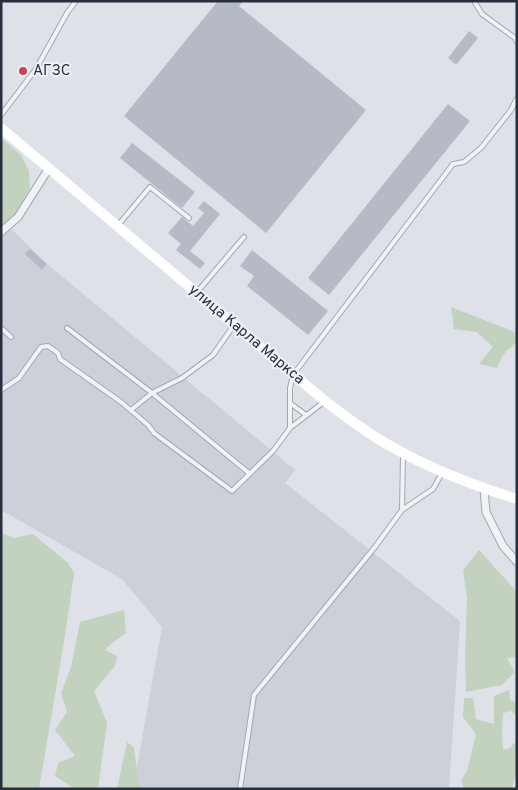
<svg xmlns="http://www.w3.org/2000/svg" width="518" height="790" font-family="Overpass,sans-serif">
	<rect width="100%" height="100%" fill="#dee1e7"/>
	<!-- built -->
	<polygon fill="#ccd0d9" points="6,224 47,264 295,470 285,483 460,621 449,789 133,789 162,627 122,579 1,510 1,229"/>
	<!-- green -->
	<g fill="#c3d1bf">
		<polygon points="1,138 21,155 29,171 30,188 15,214 1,229"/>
		<path d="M451 307 517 333C517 348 512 344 505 353 501 357 499 364 497 368L479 364 493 347 477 332 454 329Z"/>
		<polygon points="1,533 14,538 33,534 68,563 74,573 66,630 39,789 1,789"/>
		<polygon points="479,550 517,592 517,657 507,658 515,672 502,685 466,692 465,658 467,599 463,570"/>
		<polygon points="124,610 126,633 112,643 105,650 117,656 115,666 94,691 107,723 98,789 72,789 72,787 55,776 58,763 75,756 55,730 67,712 61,693 71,667 80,622"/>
		<polygon points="509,690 510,700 517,702 517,715 516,716 512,711 503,713 502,735 503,750 510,748 517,740 517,767 512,789 464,789 461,781 467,771 476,734 463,717 464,698 473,698 476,719 494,724 494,696"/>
		<polygon points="127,742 134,748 139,789 117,789"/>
	</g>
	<!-- building -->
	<g fill="#b5bac4">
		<polygon points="218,1 243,1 239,6 366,110 266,233 124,116"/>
		<polygon points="469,31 478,38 456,65 448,58"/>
		<polygon points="448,104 470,121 329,295 308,278"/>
		<polygon points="132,143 195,192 182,208 120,158"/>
		<polygon points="204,201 220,214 190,251 205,263 200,269 176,250 181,244 168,233 182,217 193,226 204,213 198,208"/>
		<polygon points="30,249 47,264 42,270 25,254"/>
		<polygon points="252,250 328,311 308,335 247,286 254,276 240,266"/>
	</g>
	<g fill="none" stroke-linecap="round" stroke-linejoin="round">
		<defs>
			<g id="lane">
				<polyline points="474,1 482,14 515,38 517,42"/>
				<polyline points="1,115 36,69 67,13 76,1"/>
				<polyline points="119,224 150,187 189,218"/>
				<polyline points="198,291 244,237"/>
				<polyline points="234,325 213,355 182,378 152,393 250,474"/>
				<polyline points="1,328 11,337"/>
				<polyline points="67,328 152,393 131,410"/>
				<polyline points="1,390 19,378 41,347 48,346 58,353 60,359 121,402 148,425 154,433 232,491 273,451 290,428 325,401"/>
				<polyline points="290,403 306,415"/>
				<polyline points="290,428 290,388 293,375 453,164 464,162 481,148 511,110 517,98"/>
				<polyline points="402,510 433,489 442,473"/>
				<polyline points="240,789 254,695 375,547 402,510 403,456"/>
			</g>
			<g id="street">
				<polyline points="1,232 18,217 49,168"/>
				<polyline points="484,489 486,512 503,546 517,562"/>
			</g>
		</defs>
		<!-- lane casing -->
		<use href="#lane" stroke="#a3a8b1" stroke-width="6"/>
		<!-- street casing -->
		<use href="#street" stroke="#a3a8b1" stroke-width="9"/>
		<!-- lane -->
		<use href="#lane" stroke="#f0f2f6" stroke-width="4"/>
		<!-- street -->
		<use href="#street" stroke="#f0f2f6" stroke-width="7"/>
		<!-- secondary -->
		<path stroke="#fff" stroke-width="10" d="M1 128 325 401C339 412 354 423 369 433 415 463 465 483 517 499"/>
	</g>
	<!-- markers -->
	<circle fill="#cb4451" stroke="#edf0f5" stroke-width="2" cx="23" cy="71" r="5"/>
	<g text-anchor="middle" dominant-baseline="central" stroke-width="4" stroke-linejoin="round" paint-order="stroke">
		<!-- poi labels -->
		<g font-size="15" fill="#272e3e" stroke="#edf0f5" text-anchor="start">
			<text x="33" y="71">АГЗС</text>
		</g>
		<!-- street labels -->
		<g font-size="15" fill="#272e3e" stroke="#edf0f5">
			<text transform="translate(246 335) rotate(40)">улица Карла Маркса</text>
		</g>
	</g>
	<!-- border -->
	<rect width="518" height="790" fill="none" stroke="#272e3e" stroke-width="5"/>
</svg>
